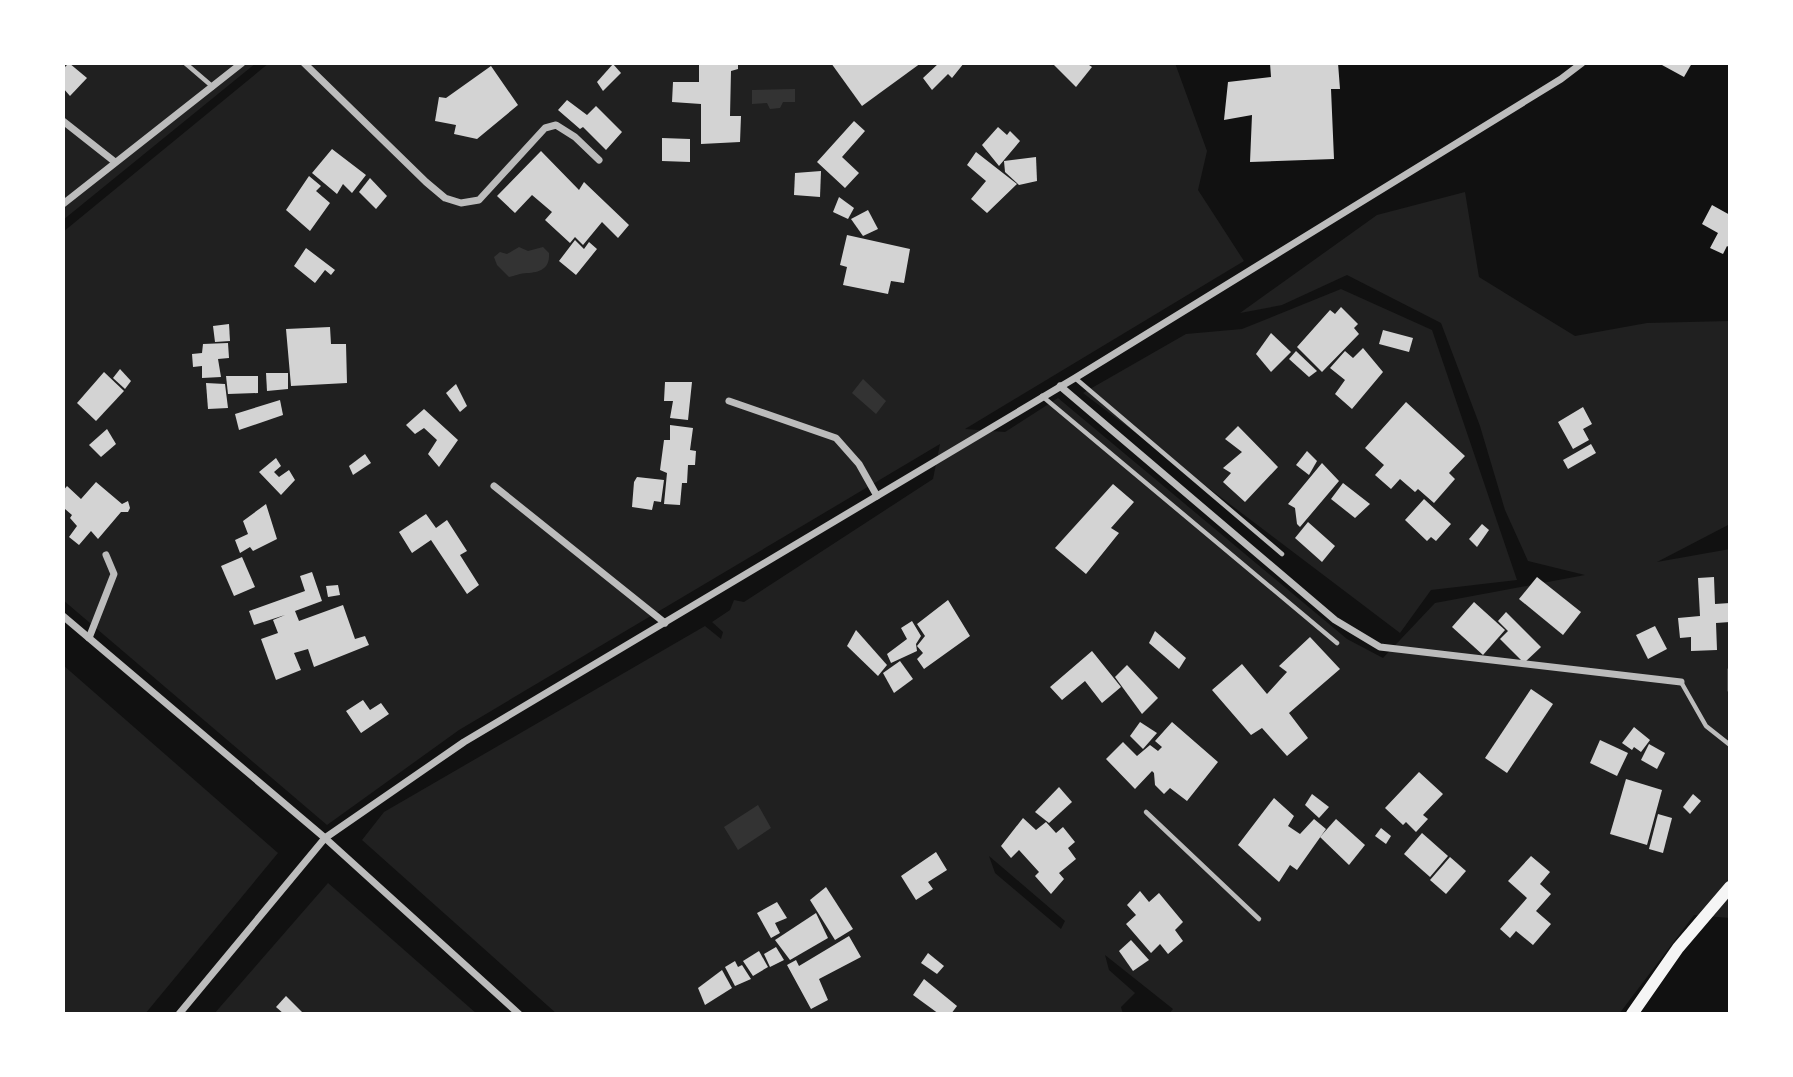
<svg xmlns="http://www.w3.org/2000/svg" width="1793" height="1077" font-family="'DejaVu Sans',sans-serif">
	<rect width="100%" height="100%" fill="#111"/>
	<!-- green -->
	<g fill="#202020" fill-rule="evenodd">
		<polygon points="63,63 256,63 63,220"/>
		<path d="M269 63H1175L1207 151 1198 190 1244 261 965 429 1005 432 1058 398 1347 639 1383 658 1435 603 1585 575 1528 561 1505 510 1480 426 1441 323 1347 275 1282 305 1240 313 1377 215 1465 192 1479 277 1575 336 1647 323 1730 321V524L1657 562 1730 549V918L1694 915 1619 1014H1169L1173 1009 1105 955 1109 970 1135 993 1121 1007 1123 1014H557L362 840 384 812 705 626 721 639 723 632 712 622 730 610 734 600 744 602 933 479 940 444 459 730 327 825 63 600V232ZM989 856 1065 921 1061 929 995 873Z"/>
		<polygon points="1341,289 1432,330 1517,580 1431,590 1400,633 1083,393 1186,334 1242,329"/>
		<polygon points="63,665 278,853 145,1014 63,1014"/>
		<polygon points="328,883 477,1014 214,1014"/>
	</g>
	<!-- water -->
	<g fill="#333">
		<polygon points="795,89 795,102 783,102 780,108 770,109 767,103 752,104 752,90"/>
		<path d="M519 247 528 251 543 247 549 253C550 269 540 272 527 273 520 273 515 276 509 277L497 265 494 257 500 252 507 254Z"/>
		<polygon points="863,379 886,401 876,414 852,393"/>
		<polygon points="758,805 771,828 738,850 724,827"/>
	</g>
	<!-- building -->
	<g fill="#d3d3d3">
		<polygon points="69,63 87,78 70,96 63,88 63,69"/>
		<polygon points="699,63 738,63 738,69 731,71 730,116 741,116 740,142 701,144 701,104 672,102 673,82 699,82"/>
		<polygon points="831,63 921,63 862,106"/>
		<polygon points="939,63 964,63 952,78 948,74 932,90 923,78"/>
		<polygon points="1052,63 1086,63 1092,67 1076,87"/>
		<polygon points="1270,63 1338,63 1340,89 1331,89 1334,159 1250,162 1252,115 1224,120 1228,82 1271,77"/>
		<polygon points="1663,63 1692,63 1684,77 1662,65"/>
		<polygon points="613,64 621,73 603,91 597,82"/>
		<polygon points="491,66 518,105 477,139 454,134 456,125 435,121 439,97 446,98"/>
		<polygon points="567,100 587,115 596,106 622,132 606,150 583,127 580,129 558,110"/>
		<polygon points="854,121 865,131 842,157 859,173 845,188 817,162"/>
		<polygon points="998,127 1007,135 1010,131 1020,141 999,166 982,145"/>
		<polygon points="662,138 690,139 690,162 662,161"/>
		<polygon points="332,149 366,175 352,193 343,184 337,194 312,173"/>
		<polygon points="541,151 579,190 584,182 629,225 618,238 602,222 583,245 575,237 570,243 545,220 552,212 532,195 515,213 497,196"/>
		<polygon points="976,152 1017,184 987,213 971,199 986,181 967,165"/>
		<polygon points="1036,157 1037,181 1019,185 1005,172 1004,161"/>
		<polygon points="821,171 820,197 794,195 795,173"/>
		<polygon points="309,176 321,186 316,191 330,203 310,231 286,210"/>
		<polygon points="370,178 387,196 376,209 359,192"/>
		<polygon points="839,197 854,208 848,219 833,212"/>
		<polygon points="1712,205 1730,215 1730,248 1727,246 1723,254 1710,248 1718,233 1702,224"/>
		<polygon points="868,210 878,229 863,236 851,219"/>
		<polygon points="847,235 910,249 904,283 891,281 888,294 843,285 847,267 840,265"/>
		<polygon points="575,240 584,249 589,242 597,249 576,275 559,261"/>
		<polygon points="306,248 335,270 331,275 325,270 315,283 294,266"/>
		<polygon points="1341,307 1358,324 1354,328 1359,334 1322,372 1297,347 1330,310 1335,314"/>
		<polygon points="229,324 230,341 215,342 213,326"/>
		<polygon points="330,327 331,344 346,344 347,383 291,386 286,329"/>
		<polygon points="1383,330 1413,338 1409,352 1379,344"/>
		<polygon points="1271,333 1291,352 1271,372 1256,354"/>
		<polygon points="228,343 229,358 218,359 221,377 202,378 202,366 193,367 192,354 202,353 203,344"/>
		<polygon points="1363,348 1383,372 1352,409 1335,394 1345,380 1330,368 1345,351 1353,358"/>
		<polygon points="1296,351 1317,371 1309,377 1289,359"/>
		<polygon points="120,369 131,381 125,389 113,378"/>
		<polygon points="104,372 124,391 96,421 77,403"/>
		<polygon points="266,373 288,373 288,389 267,391"/>
		<polygon points="226,376 258,376 258,393 228,394"/>
		<polygon points="665,382 692,382 688,420 670,418 673,401 664,401"/>
		<polygon points="206,383 225,384 228,408 208,409"/>
		<polygon points="456,384 467,406 460,412 446,393"/>
		<polygon points="280,400 283,415 239,430 235,414"/>
		<polygon points="1406,402 1465,456 1449,473 1455,479 1434,503 1418,489 1415,492 1400,479 1391,489 1375,475 1384,465 1365,448"/>
		<polygon points="1583,407 1592,424 1583,429 1589,440 1573,449 1558,422"/>
		<polygon points="424,409 458,440 439,467 428,454 437,440 424,428 415,434 406,425"/>
		<polygon points="670,425 693,428 690,450 696,451 695,465 688,465 687,483 682,483 680,505 664,504 667,473 660,470 664,440 670,440"/>
		<polygon points="1238,426 1278,467 1245,502 1223,482 1231,473 1223,468 1242,452 1225,439"/>
		<polygon points="107,429 116,444 101,457 89,445"/>
		<polygon points="1591,444 1596,453 1568,469 1563,460"/>
		<polygon points="1307,451 1317,461 1309,475 1296,465"/>
		<polygon points="365,454 371,463 353,475 349,466"/>
		<polygon points="276,458 281,466 274,472 279,477 289,470 295,480 281,495 259,472"/>
		<polygon points="1322,463 1339,481 1300,527 1297,524 1295,508 1288,504"/>
		<polygon points="637,477 664,480 661,502 654,501 652,510 632,507 634,482"/>
		<polygon points="96,482 122,504 128,501 130,508 128,512 121,512 98,539 91,531 79,545 69,537 77,526 70,518 72,515 65,509 63,511 63,491 67,486 81,499"/>
		<polygon points="1343,483 1370,504 1355,518 1331,499"/>
		<polygon points="1113,484 1134,502 1111,528 1119,533 1086,574 1055,548"/>
		<polygon points="1424,499 1451,524 1436,541 1431,537 1427,541 1405,520"/>
		<polygon points="266,504 277,539 253,551 250,547 240,553 235,540 248,534 243,521"/>
		<polygon points="426,514 436,528 447,520 467,551 460,555 479,585 467,594 431,540 412,553 399,532"/>
		<polygon points="1308,522 1335,546 1322,562 1295,538"/>
		<polygon points="1482,524 1489,530 1477,547 1469,539"/>
		<polygon points="242,557 255,587 234,596 221,566"/>
		<polygon points="312,572 322,601 295,611 299,621 343,605 355,639 365,636 369,645 314,667 308,649 294,653 301,670 276,680 261,639 278,633 273,620 285,615 254,625 249,611 305,591 300,576"/>
		<polygon points="1537,577 1581,612 1563,635 1519,599"/>
		<polygon points="1714,577 1715,604 1730,603 1730,622 1716,623 1717,650 1691,651 1691,637 1680,638 1678,618 1700,616 1698,578"/>
		<polygon points="338,585 340,595 328,597 326,586"/>
		<polygon points="948,600 970,636 924,669 917,659 923,653 917,646 925,636 917,624"/>
		<polygon points="1474,602 1505,630 1483,655 1452,627"/>
		<polygon points="1506,612 1541,647 1524,663 1500,639 1508,631 1498,621"/>
		<polygon points="912,621 921,636 916,644 917,651 891,663 887,654 907,639 901,628"/>
		<polygon points="1655,626 1667,649 1648,659 1636,635"/>
		<polygon points="856,630 887,665 878,676 847,646"/>
		<polygon points="1155,631 1186,658 1179,669 1149,643"/>
		<polygon points="1310,637 1340,669 1289,713 1308,738 1287,756 1262,728 1251,735 1212,690 1242,664 1267,694 1287,672 1279,666"/>
		<polygon points="1092,651 1121,687 1102,703 1085,681 1062,700 1050,687"/>
		<polygon points="900,661 913,679 894,693 883,673"/>
		<polygon points="1127,665 1158,698 1142,714 1115,677"/>
		<polygon points="1531,689 1553,704 1507,773 1485,758"/>
		<polygon points="363,700 370,710 381,703 389,714 361,733 346,711"/>
		<polygon points="1140,722 1157,733 1143,749 1130,736"/>
		<polygon points="1172,722 1218,762 1187,801 1170,788 1164,794 1155,785 1154,773 1152,771 1135,789 1106,759 1123,742 1137,756 1150,745 1158,751 1162,747 1155,741"/>
		<polygon points="1634,727 1650,740 1641,752 1634,747 1632,750 1622,743"/>
		<polygon points="1600,740 1628,753 1617,776 1590,763"/>
		<polygon points="1649,744 1665,753 1657,769 1641,760"/>
		<polygon points="1419,772 1443,794 1423,815 1428,819 1416,832 1406,822 1403,825 1385,808"/>
		<polygon points="1626,779 1662,790 1647,845 1610,834"/>
		<polygon points="1059,787 1072,802 1049,823 1035,812"/>
		<polygon points="1312,794 1329,807 1319,818 1305,805"/>
		<polygon points="1693,794 1701,801 1690,814 1683,807"/>
		<polygon points="1274,798 1294,816 1288,826 1300,834 1314,819 1326,829 1297,870 1290,865 1279,882 1238,845"/>
		<polygon points="1658,814 1672,818 1663,853 1649,849"/>
		<polygon points="1023,818 1036,830 1046,822 1056,833 1063,827 1075,842 1068,848 1076,859 1059,873 1064,879 1051,894 1035,876 1039,872 1019,850 1011,858 1001,846"/>
		<polygon points="1336,819 1365,845 1349,865 1320,837"/>
		<polygon points="1381,828 1391,836 1386,844 1375,836"/>
		<polygon points="1422,833 1448,856 1430,877 1404,854"/>
		<polygon points="936,852 947,870 928,882 933,889 916,900 901,876"/>
		<polygon points="1531,856 1550,872 1540,884 1551,894 1536,911 1551,924 1533,945 1516,931 1510,938 1500,929 1527,898 1508,881"/>
		<polygon points="1450,857 1466,871 1446,894 1430,880"/>
		<polygon points="826,887 853,929 835,940 810,900"/>
		<polygon points="1140,891 1149,902 1159,893 1183,922 1175,930 1183,941 1168,954 1160,944 1151,953 1126,924 1136,915 1127,905"/>
		<polygon points="777,902 787,918 775,923 780,933 771,938 757,913"/>
		<polygon points="816,913 828,938 790,960 775,940"/>
		<polygon points="849,936 861,957 819,979 828,1000 811,1009 787,965 796,960 799,966"/>
		<polygon points="1131,940 1149,960 1133,971 1119,951"/>
		<polygon points="776,947 784,960 770,967 764,954"/>
		<polygon points="759,951 768,967 753,976 743,961"/>
		<polygon points="928,953 944,966 937,974 921,963"/>
		<polygon points="735,961 738,967 742,965 751,979 735,986 725,967"/>
		<polygon points="722,970 732,988 705,1005 698,988"/>
		<polygon points="924,979 957,1006 951,1014 939,1014 913,995"/>
		<polygon points="286,996 304,1014 284,1014 276,1007"/>
	</g>
	<g fill="none" stroke-linecap="round" stroke-linejoin="round">
		<!-- service -->
		<g stroke="#bcbcbc" stroke-width="4.5">
			<polyline points="185,63 213,87"/>
			<polyline points="1075,378 1282,554"/>
			<polyline points="1042,396 1337,643"/>
			<polyline points="1730,669 1730,691"/>
			<polyline points="1681,682 1706,726 1730,745"/>
			<polyline points="1146,812 1259,919"/>
		</g>
		<!-- minor -->
		<g stroke="#bcbcbc" stroke-width="7">
			<polyline points="304,63 426,182 445,198 461,203 479,200 545,128 556,125 575,137 599,160"/>
			<polyline points="63,121 115,162"/>
			<polyline points="63,204 242,63"/>
			<polyline points="1060,386 1335,620 1380,647 1681,682"/>
			<polyline points="729,401 836,438 859,464 877,496"/>
			<polyline points="494,486 665,623"/>
			<polyline points="63,616 325,838 519,1014"/>
			<polyline points="89,638 114,574 106,555"/>
			<polyline points="179,1014 325,838 464,742 1075,378 1561,79 1582,63"/>
		</g>
		<!-- secondary -->
		<polyline stroke="#f5f5f5" stroke-width="12" points="1632,1014 1678,948 1730,887"/>
	</g>
	<!-- border -->
	<rect width="1793" height="1077" fill="none" stroke="#ffffff" stroke-width="130"/>
</svg>
